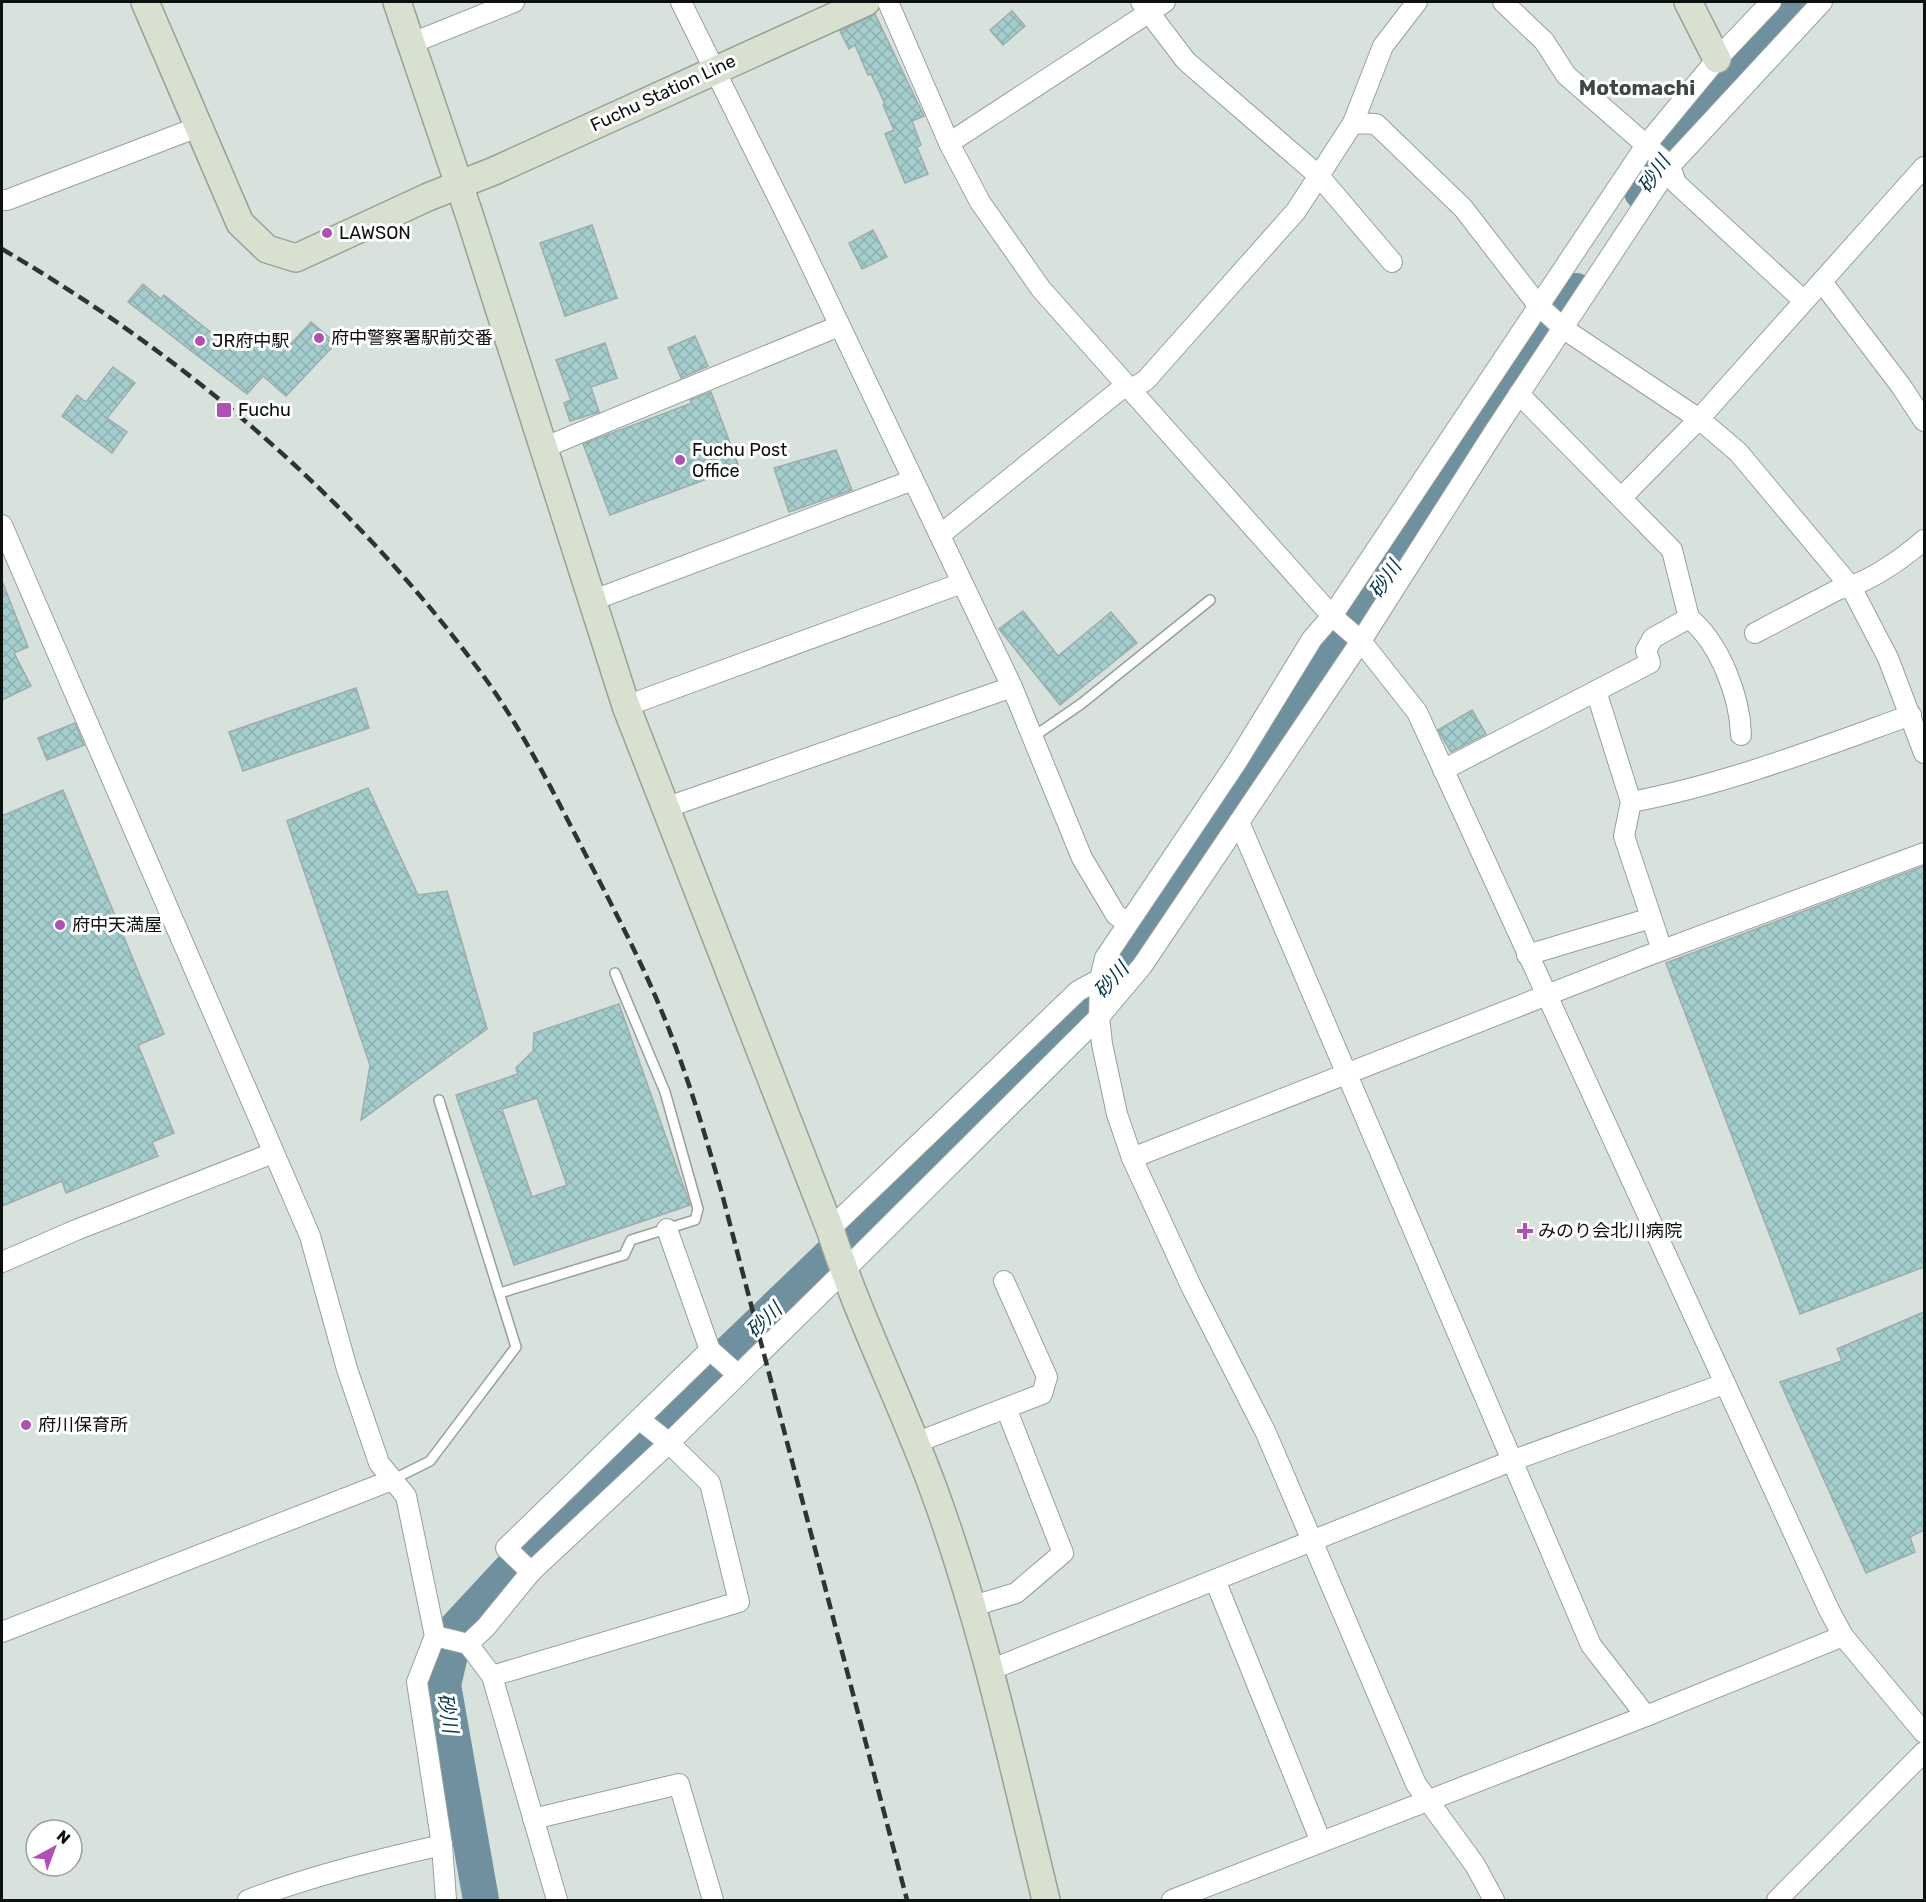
<svg xmlns="http://www.w3.org/2000/svg" width="1926" height="1902" font-family="Rubik,'Noto Sans JP',sans-serif">
	<defs>
		<pattern id="building-cross-hatch" width="8" height="8" patternUnits="userSpaceOnUse" patternTransform="scale(1.5)"><rect width="8" height="8" fill="#a4cecd"/><path d="M0 0l8 8M0 8l8-8" fill="none" stroke="#8cb0af"/></pattern>
	</defs>
	<rect width="100%" height="100%" fill="#d7e2dc"/>
	<g fill="none" stroke-linecap="round" stroke-linejoin="round">
		<!-- river -->
		<g stroke="#6e909f" stroke-width="36">
			<polyline points="1642,192 1676,141 1800,2"/>
			<polyline points="481,1900 443,1685 456,1629 570,1506 1079,1017 1136,953 1576,291"/>
		</g>
	</g>
	<!-- building -->
	<g fill="url(#building-cross-hatch)" stroke="#9facac" stroke-width="1.5" fill-rule="evenodd">
		<polygon points="1012,11 1025,26 1003,45 990,30"/>
		<polygon points="875,14 924,116 912,121 921,145 917,147 928,174 905,183 885,134 894,130 883,105 885,104 871,74 868,75 855,45 849,49 840,31"/>
		<polygon points="592,225 617,298 565,316 540,243"/>
		<polygon points="873,230 887,257 862,269 849,243"/>
		<polygon points="143,284 161,299 164,295 223,342 230,334 236,340 243,333 258,344 269,332 285,346 287,344 289,346 311,322 336,343 286,396 263,376 247,394 128,302"/>
		<polygon points="695,336 708,366 681,378 668,348"/>
		<polygon points="605,343 617,378 591,387 599,412 570,421 564,403 571,400 556,360"/>
		<polygon points="113,367 135,383 107,418 127,432 112,453 62,416 77,395 86,402"/>
		<polygon points="711,392 739,467 610,515 583,444 692,403 690,400"/>
		<polygon points="836,450 852,490 789,512 774,468"/>
		<polygon points="2,581 28,647 14,653 31,686 2,700"/>
		<polygon points="1023,611 1058,656 1111,612 1137,643 1060,705 999,629"/>
		<polygon points="356,688 369,728 243,771 229,732"/>
		<polygon points="1472,710 1486,734 1451,752 1438,730"/>
		<polygon points="75,723 84,745 47,760 38,738"/>
		<polygon points="368,788 418,895 447,891 487,1029 361,1120 370,1065 287,821"/>
		<polygon points="63,790 164,1034 138,1045 174,1133 152,1142 158,1156 66,1193 62,1181 2,1206 2,816"/>
		<polygon points="1924,866 1924,1267 1800,1314 1666,963"/>
		<path d="M619 1004 690 1205 514 1265 456 1095 518 1074 516 1068 533 1051 534 1033ZM537 1098 567 1185 532 1197 502 1109Z"/>
		<polygon points="1924,1312 1924,1530 1910,1537 1915,1552 1866,1573 1780,1382 1842,1361 1837,1349"/>
	</g>
	<g fill="none" stroke-linecap="round" stroke-linejoin="round">
		<defs>
			<g id="lane">
				<polyline points="1033,737 1081,704 1210,600"/>
				<polyline points="500,1293 624,1255 631,1240 695,1220 698,1209 665,1092 615,973"/>
				<polyline points="392,1480 430,1461 516,1347 439,1100"/>
			</g>
			<g id="street">
				<polyline points="681,2 800,242 1012,687 1082,858 1116,915 1128,922"/>
				<polyline points="888,2 949,143 980,202 1041,289 1332,616 1361,641 1417,712 1829,1610 1843,1636 1924,1733"/>
				<polyline points="1141,2 1186,61 1319,176 1392,262"/>
				<polyline points="1503,2 1544,41 1566,75 1670,166 1676,183 1804,301"/>
				<polyline points="412,43 514,2"/>
				<polyline points="1353,123 1383,46 1417,2"/>
				<polyline points="949,143 1165,2"/>
				<polyline points="2,200 7,200 198,127"/>
				<polyline points="1822,282 1901,386 1924,421"/>
				<polyline points="543,448 839,326"/>
				<polyline points="1622,497 1699,419 1924,167"/>
				<polyline points="2,525 310,1236 347,1369 379,1463 406,1496 435,1636 417,1682 442,1845 446,1900"/>
				<polyline points="940,535 1121,389 1132,389 1146,380 1296,211 1353,123 1376,124 1463,208 1538,305 1564,329 1699,419 1738,452 1851,587 1888,658 1924,753"/>
				<polyline points="591,601 913,480"/>
				<path d="M1689 618C1720 643 1740 697 1741 735"/>
				<path d="M1755 633 1839 589C1866 585 1903 558 1924 540"/>
				<polyline points="1596,691 1631,802 1624,836 1662,950"/>
				<polyline points="626,706 962,583"/>
				<polyline points="1443,770 1650,663 1646,650 1653,638 1689,618 1672,550 1519,394"/>
				<path d="M1631 802C1727 784 1819 748 1911 715"/>
				<polyline points="665,808 1012,687"/>
				<polyline points="1239,822 1591,1645 1646,1716"/>
				<polyline points="1527,955 1651,918"/>
				<polyline points="1132,1158 1644,957 1924,853"/>
				<polyline points="667,1229 710,1350 737,1374"/>
				<polyline points="830,1229 1078,991 1100,979"/>
				<polyline points="2,1262 76,1230 273,1153"/>
				<polyline points="915,1443 1042,1394 1047,1377 1004,1281"/>
				<polyline points="531,1572 506,1548 710,1350"/>
				<polyline points="1215,1580 1321,1842"/>
				<polyline points="970,1607 1016,1593 1063,1553 1006,1408"/>
				<polyline points="2,1632 392,1480"/>
				<polyline points="435,1636 468,1644 492,1676 557,1900"/>
				<polyline points="468,1644 486,1627 531,1572 669,1443 844,1271 1099,1017 1142,966 1361,641 1496,429 1670,166 1822,2"/>
				<polyline points="990,1670 1511,1461 1724,1384"/>
				<polyline points="492,1676 739,1602 710,1483 669,1443 639,1419"/>
				<polyline points="533,1819 679,1784 713,1900"/>
				<path d="M248 1900C311 1876 376 1860 442 1845"/>
				<polyline points="1172,1900 1646,1716 1843,1636"/>
				<polyline points="1494,1900 1475,1865 1416,1784 1266,1433 1192,1288 1132,1158 1117,1114 1102,1044 1099,1017 1100,979 1105,958 1236,763 1312,639 1332,616 1646,145 1717,59 1771,2"/>
				<polyline points="1777,1900 1924,1752"/>
			</g>
			<g id="secondary">
				<polyline points="145,2 240,223 267,249 296,258 428,197 494,171 866,2"/>
				<path d="M397 2 469 214 626 706 830 1229C858 1316 900 1399 932 1485 982 1620 1012 1761 1046 1900"/>
				<polyline points="1688,2 1717,59"/>
			</g>
		</defs>
		<!-- lane casing -->
		<use href="#lane" stroke="#97a19b" stroke-width="12"/>
		<!-- street casing -->
		<use href="#street" stroke="#97a19b" stroke-width="22"/>
		<!-- secondary casing -->
		<use href="#secondary" stroke="#97a19b" stroke-width="30"/>
		<!-- lane -->
		<use href="#lane" stroke="#fff" stroke-width="9"/>
		<!-- street -->
		<use href="#street" stroke="#fff" stroke-width="20"/>
		<!-- secondary -->
		<use href="#secondary" stroke="#d8e1cf" stroke-width="27"/>
		<!-- rail -->
		<path stroke="#2f3432" stroke-width="4.5" stroke-dasharray="12 6" stroke-linecap="butt" d="M2 249C184 355 349 496 476 666 517 720 547 780 578 840 609 900 641 959 666 1022 688 1077 705 1134 721 1190L907 1900"/>
	</g>
	<!-- markers -->
	<g fill="#b14fb7" stroke="#fff" stroke-width="2">
		<circle cx="327" cy="233" r="6"/>
		<circle cx="319" cy="338" r="6"/>
		<circle cx="200" cy="341" r="6"/>
		<rect x="216" y="402" width="16" height="16" rx="3"/>
		<circle cx="680" cy="460" r="6"/>
		<circle cx="60" cy="925" r="6"/>
		<path d="M1522 1222h6v6h6v6h-6v6h-6v-6h-6v-6h6z"/>
		<circle cx="26" cy="1425" r="6"/>
	</g>
	<g text-anchor="middle" dominant-baseline="central" stroke-width="6" stroke-linejoin="round" paint-order="stroke">
		<!-- street labels -->
		<g font-size="18" fill="#0c100e" stroke="#fff">
			<text transform="translate(663 93) rotate(-25)">Fuchu Station Line</text>
		</g>
		<!-- poi labels -->
		<g font-size="18" fill="#0c100e" stroke="#fff" text-anchor="start">
			<text x="339" y="233">LAWSON</text>
			<text x="331" y="338">府中警察署駅前交番</text>
			<text x="212" y="341">JR府中駅</text>
			<text x="238" y="410">Fuchu</text>
			<text x="692" y="450">Fuchu Post<tspan x="692" dy="21">Office</tspan></text>
			<text x="72" y="925">府中天満屋</text>
			<text x="1538" y="1231">みのり会北川病院</text>
			<text x="38" y="1425">府川保育所</text>
		</g>
		<!-- water labels -->
		<g font-size="20" font-style="italic" fill="#013648" stroke="#fff">
			<text transform="translate(1654 174) rotate(-56)">砂川</text>
			<text transform="translate(1385 579) rotate(-56)">砂川</text>
			<text transform="translate(1111 980) rotate(-48)">砂川</text>
			<text transform="translate(764 1320) rotate(-44)">砂川</text>
			<text transform="translate(448 1713) rotate(81)">砂川</text>
		</g>
		<!-- quarter labels -->
		<g font-size="21" font-weight="bold" fill="#3e4843" stroke="#fff">
			<text x="1637" y="87">Motomachi</text>
		</g>
	</g>
	<!-- border -->
	<rect width="1926" height="1902" fill="none" stroke="#0c100e" stroke-width="6"/>
	<!-- north arrow -->
	<g transform="translate(54 1848) rotate(41)"><circle r="28" fill="#ffffff" stroke="#9e9f9f" stroke-width="1.5"/>
	<path d="M0-4.5L10 22L0 15L-10 22Z" fill="#b14fb7"/>
	<text y="-9" font-size="16" font-weight="bold" text-anchor="middle" fill="#0c100e">N</text>
	</g>
</svg>
